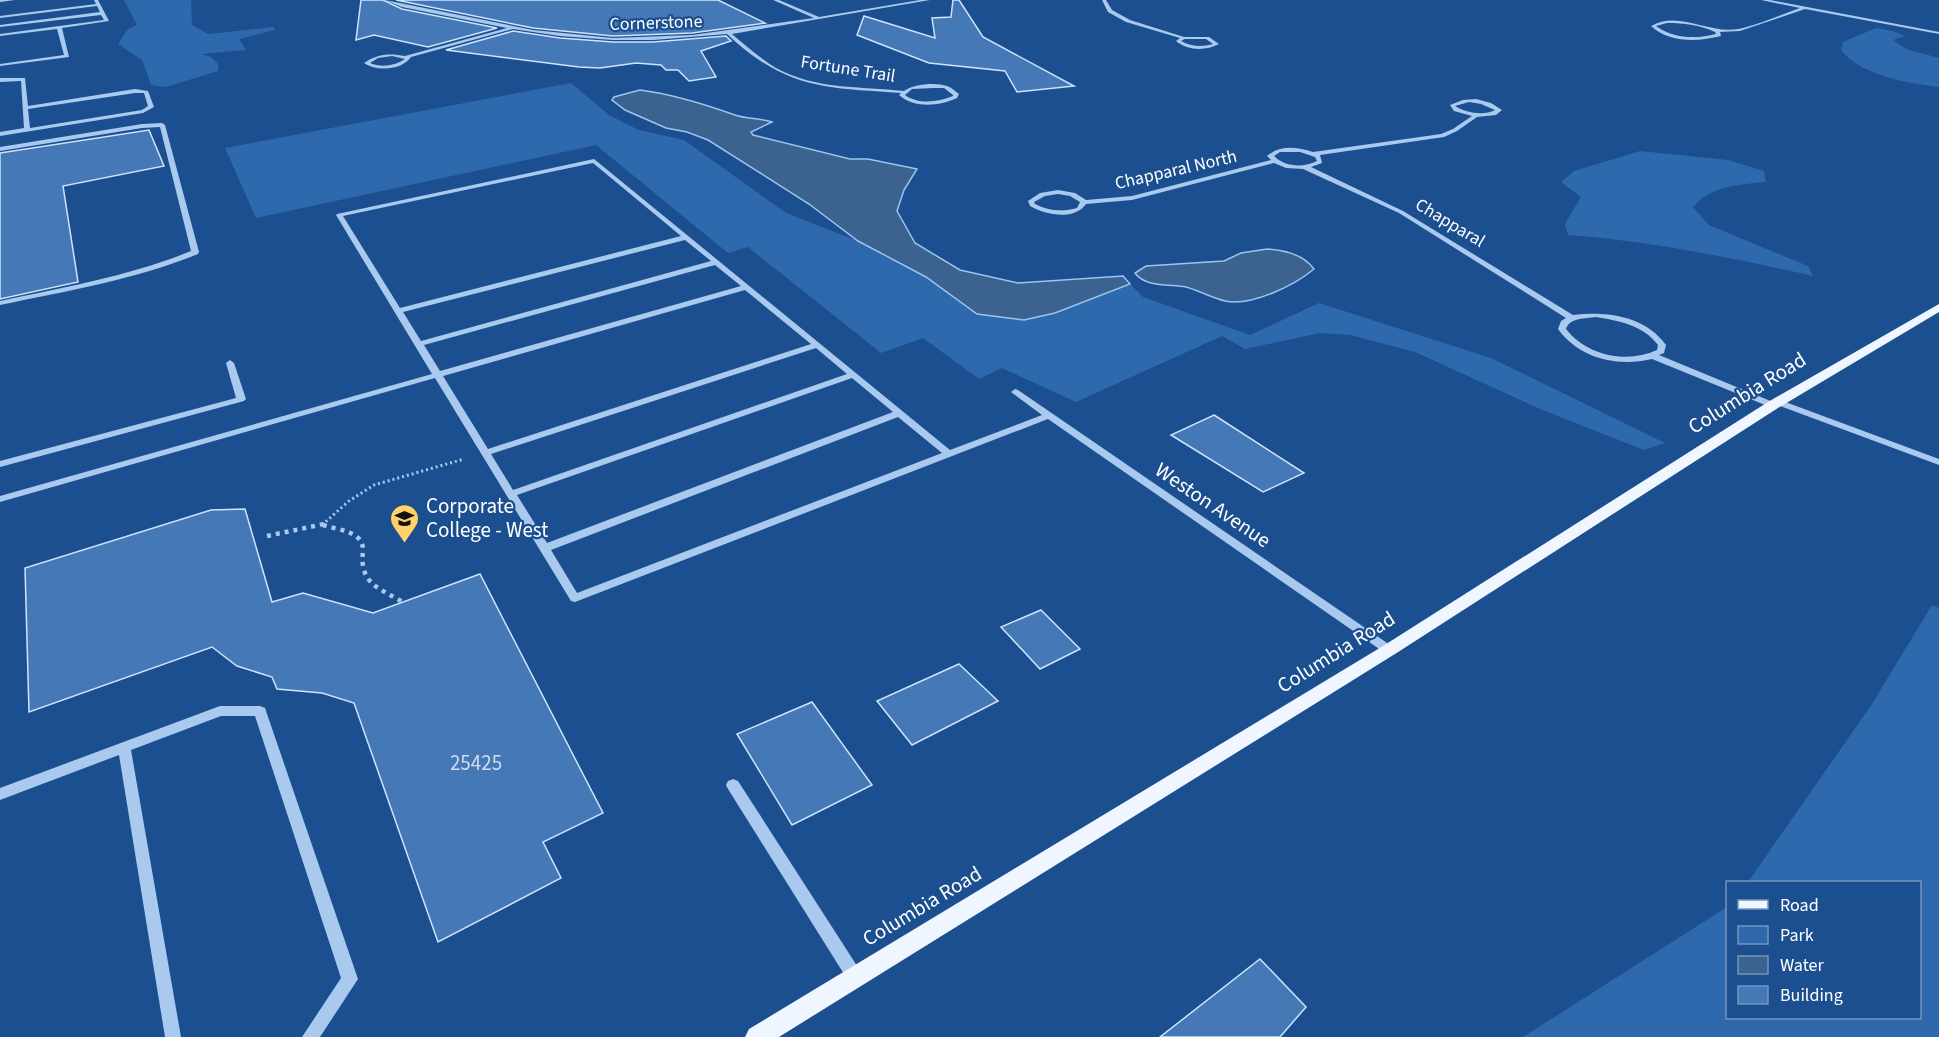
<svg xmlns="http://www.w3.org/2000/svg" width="1939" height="1037" font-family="'Source Sans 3',sans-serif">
	<rect width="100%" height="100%" fill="#1b4f8f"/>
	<!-- green -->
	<g fill="#2e69ad">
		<polygon points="124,0 191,0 192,25 208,34 274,27 274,30 239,39 246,50 202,54 211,57 218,64 218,71 166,87 151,85 142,60 118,44 127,30 137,25"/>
		<path d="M1876 28 1893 31 1905 36 1893 40 1906 49 1939 58V87C1907 83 1862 76 1841 50L1843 42Z"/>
		<polygon points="571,83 609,115 639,130 684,140 786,213 858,241 926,277 977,314 1093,297 1130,284 1143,297 1250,335 1319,303 1491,358 1665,443 1644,450 1540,409 1415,352 1350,335 1320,333 1245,349 1222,336 1076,402 1002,368 979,379 923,338 881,353 748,247 728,253 596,145 256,218 225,148"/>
		<path d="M1640 151 1728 160 1764 171 1766 182C1738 185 1713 185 1693 207L1709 225 1808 266 1813 276C1732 258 1651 241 1568 235L1565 224 1581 197 1561 182 1574 171Z"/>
		<polygon points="1932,605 1939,608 1939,1037 1523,1037 1727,907 1728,1018 1920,1018 1920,882 1748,882 1872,704"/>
	</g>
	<!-- water -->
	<g fill="#3c6290" stroke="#9cc4f0" stroke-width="1.5">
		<path d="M640 90C673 94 704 104 735 115 747 119 760 118 772 122L751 132 753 135 850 159H868L917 169 904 190 897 211 915 243 960 270 1018 283 1123 276 1130 284 1055 313 1024 320 977 314 926 277 858 241 809 204 708 140 687 132 666 128 625 110 612 100 614 97Z"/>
		<path d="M1267 249C1285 250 1303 254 1314 269 1295 285 1251 307 1225 301 1212 298 1200 291 1186 287 1170 284 1146 288 1135 273L1146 266 1224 261 1241 253Z"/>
	</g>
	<!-- building -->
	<g fill="#4478b7" stroke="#cfe3fa" stroke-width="1.5">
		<polygon points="361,0 383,0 402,9 497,28 428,47 374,35 356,40"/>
		<polygon points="396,0 718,0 765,23 692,33 613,36 533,28"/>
		<polygon points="953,0 959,0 983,37 1074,86 1017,92 1005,71 929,63 857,35 864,16 935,38 932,18 951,17"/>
		<polygon points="513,31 560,38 613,42 653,42 726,36 731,41 701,51 716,77 689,81 678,70 666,70 661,65 636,63 600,68 579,67 446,50"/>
		<polygon points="149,130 164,166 63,186 78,282 0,299 0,153"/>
		<polygon points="1214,415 1304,473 1263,492 1171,435"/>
		<polygon points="245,509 272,602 303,593 373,613 480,574 603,813 543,842 561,878 438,942 354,703 322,693 277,689 272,677 237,666 212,647 29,712 25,568 211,510"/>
		<polygon points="1041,610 1080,649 1040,669 1001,627"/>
		<polygon points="959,664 998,701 912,745 877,701"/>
		<polygon points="812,702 872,785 792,825 737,734"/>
		<polygon points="1260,959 1306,1007 1280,1037 1160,1037"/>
	</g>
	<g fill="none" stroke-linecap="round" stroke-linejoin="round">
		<!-- path-far1 -->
		<polyline stroke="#a9c9ee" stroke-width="3" stroke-dasharray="2 3" stroke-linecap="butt" points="322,525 349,501 374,485 464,459"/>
		<!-- path -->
		<g stroke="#a9c9ee" stroke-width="4.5" stroke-dasharray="4 5" stroke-linecap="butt">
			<path d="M323 525C338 530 364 531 363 551 362 559 362 567 366 575 372 588 392 595 404 603"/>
			<polyline points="267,536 324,524"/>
		</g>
		<!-- minor -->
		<g fill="#a9c9ee" fill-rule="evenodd">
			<polygon points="0,0 15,0 0,2"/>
			<polygon points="94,0 98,0 109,21 62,28 69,57 0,66 0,64 64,55 57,29 0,36 0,34 104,20 101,15 0,27 0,25 100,12 97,6 0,18 0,16 96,4"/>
			<path d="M385 0 533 30 613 38 692 35 814 18 773 0H779L819 17 920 0H930L732 34C746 46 760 58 776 68 816 90 861 86 904 91 913 84 936 82 947 86 951 87 955 91 959 94L957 98C939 106 915 109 899 95L901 93C824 88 786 89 727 34L653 40H613L560 36 513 29 411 57C402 70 377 72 364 63 377 54 389 53 405 56L507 28 402 7ZM392 56 405 59C394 66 382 68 370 63L378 58ZM934 88H944L953 95V96C938 102 919 105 905 95L912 89Z"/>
			<path d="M1102 0H1106L1112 10 1130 20 1184 37H1209L1219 44C1206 51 1188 51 1176 41L1180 38 1126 22 1108 12ZM1185 39H1206L1213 44C1202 47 1192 47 1181 41Z"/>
			<path d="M1761 0H1770L1939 32V34L1805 9 1740 31 1720 32 1721 36C1698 42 1669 43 1651 26 1679 10 1708 34 1738 29 1758 25 1780 15 1800 8ZM1667 23C1684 23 1700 25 1715 32L1716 34C1697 39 1673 39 1656 26Z"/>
			<path d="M0 78H25L28 106 135 89 148 91 154 107 143 113 0 136V132L24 128 21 81 0 82ZM135 93H144L148 106 142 110 30 128 28 109Z"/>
			<path d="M1476 99 1491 103 1502 110 1496 115 1477 117 1457 131 1444 137 1320 155 1322 163 1311 167 1403 211 1573 315C1607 311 1645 316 1666 345L1664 353 1659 355 1773 402 1777 399 1780 400 1939 459V465L1777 405 1773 408 1770 407 1652 359C1617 367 1580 359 1558 329L1561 321 1566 318 1399 213 1303 169 1286 168 1274 163 1132 200 1086 204C1074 221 1046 215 1030 206L1028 201 1040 193 1058 190 1075 193 1086 200 1132 196 1271 160 1267 156 1268 155C1282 145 1297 147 1313 152L1441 134 1453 129 1472 116 1454 111 1450 105 1463 100ZM1469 102 1481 104 1495 110C1484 116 1466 113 1455 106ZM1280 152H1300L1315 157 1317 161C1303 168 1285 167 1274 156ZM1058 194 1070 196 1080 202 1077 208C1062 212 1048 211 1035 204L1034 202 1045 196ZM1596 317C1619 321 1643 325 1658 345L1657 350C1627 364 1587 356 1566 329 1570 317 1586 319 1596 317Z"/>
			<path d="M142 124 162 123 165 125 199 252 198 254C134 280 67 291 0 305V301C65 287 130 276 191 251L160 127 142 128 0 151V147Z"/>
			<path d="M594 159 950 450 1042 415 1011 392 1015 389 1018 390 1393 647 1395 650 1393 653H1385L1048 419 575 602 571 601 435 378 0 502V496L432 374 336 215 337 214ZM593 163 681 236 400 308 343 216ZM685 240 711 261 421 341 403 312ZM715 265 741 286 440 371 424 345ZM745 290 811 344 488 449 443 376ZM816 348 847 374 513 490 491 454ZM852 378 893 412 547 543 517 495ZM898 417 942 453 577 593 551 550Z"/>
			<polygon points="230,360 234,363 246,399 244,401 0,467 0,461 236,398 226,363"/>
			<polygon points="220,706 260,706 265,708 266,711 358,979 320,1037 302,1037 341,978 255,716 221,716 131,750 181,1037 165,1037 119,755 0,800 0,788"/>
			<polygon points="733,779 738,781 861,972 863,977 861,982 855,985 849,982 728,789 726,785 728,781"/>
		</g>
		<!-- major -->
		<polygon fill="#f0f6ff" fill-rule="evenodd" points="1939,304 1939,312 1778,408 1395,654 779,1037 745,1037 749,1029 1383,646 1768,402"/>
	</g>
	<!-- icons -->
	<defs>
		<symbol id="university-pin" viewBox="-11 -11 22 30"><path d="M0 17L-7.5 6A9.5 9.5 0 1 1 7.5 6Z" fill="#ffd166" stroke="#1b4f8f"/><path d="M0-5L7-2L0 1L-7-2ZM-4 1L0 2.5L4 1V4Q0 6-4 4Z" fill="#111"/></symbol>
	</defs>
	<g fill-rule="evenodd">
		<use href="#university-pin" x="388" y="502" width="33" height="45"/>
	</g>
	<g text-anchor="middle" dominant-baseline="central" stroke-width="4.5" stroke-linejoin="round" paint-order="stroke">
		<!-- far-street labels -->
		<g font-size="18" fill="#fff" stroke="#1b4f8f">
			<text transform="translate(656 23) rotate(-2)">Cornerstone</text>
			<text transform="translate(848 69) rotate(9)">Fortune Trail</text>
			<text transform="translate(1176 170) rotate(-13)">Chapparal North</text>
			<text transform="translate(1450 223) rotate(31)">Chapparal</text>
		</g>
		<!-- street labels -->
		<g font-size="21" fill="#fff" stroke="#1b4f8f">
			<text transform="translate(1747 393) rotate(-32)">Columbia Road</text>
			<text transform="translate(1213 505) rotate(34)">Weston Avenue</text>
			<text transform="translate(1336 652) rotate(-32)">Columbia Road</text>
			<text transform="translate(922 906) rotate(-31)">Columbia Road</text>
		</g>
		<!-- poi labels -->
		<g font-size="21" fill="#fff" stroke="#1b4f8f" text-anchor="start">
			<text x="426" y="506">Corporate<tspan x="426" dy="24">College - West</tspan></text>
		</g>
		<!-- near-number labels -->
		<g font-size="21" fill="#d0dded">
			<text x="476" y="763">25425</text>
		</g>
	</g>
	<!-- legend -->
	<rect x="1726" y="881" width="195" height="138" fill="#1b4f8f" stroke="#7695bc" stroke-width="1.5"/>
	<rect x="1738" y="900" width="30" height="9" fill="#f0f6ff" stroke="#7695bc" stroke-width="1.5"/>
	<text x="1780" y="911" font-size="18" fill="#ffffff">Road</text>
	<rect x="1738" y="926" width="30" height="18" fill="#2e69ad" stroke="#7695bc" stroke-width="1.5"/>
	<text x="1780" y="941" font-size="18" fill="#ffffff">Park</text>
	<rect x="1738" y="956" width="30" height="18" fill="#3c6290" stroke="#7695bc" stroke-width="1.5"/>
	<text x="1780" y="971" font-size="18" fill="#ffffff">Water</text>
	<rect x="1738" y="986" width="30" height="18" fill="#4478b7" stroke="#7695bc" stroke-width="1.5"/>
	<text x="1780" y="1001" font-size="18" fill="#ffffff">Building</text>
</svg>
